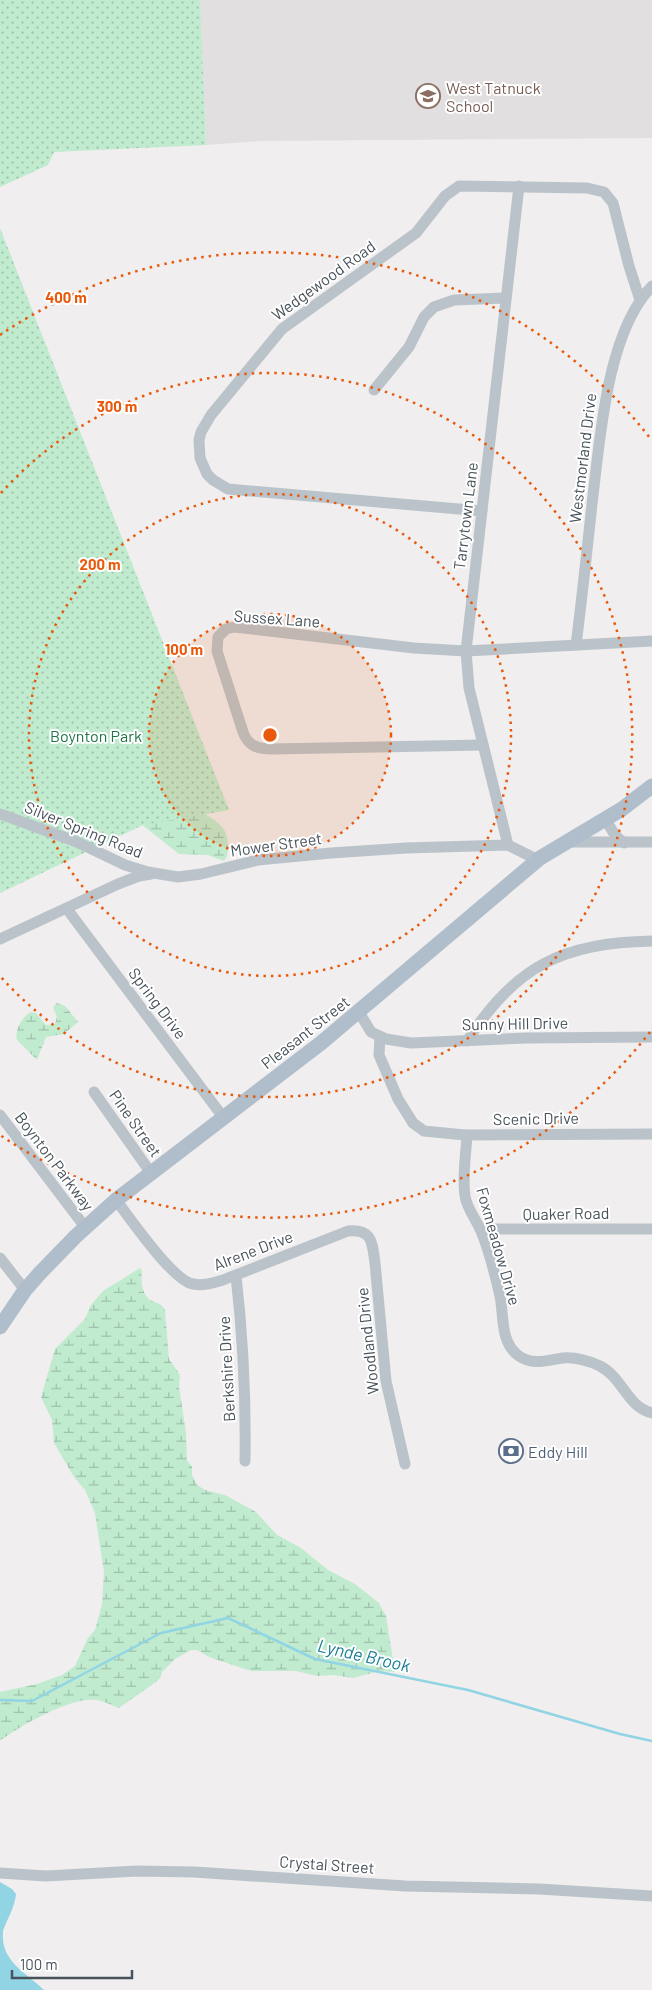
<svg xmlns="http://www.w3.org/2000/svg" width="652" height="1990" font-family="Barlow,sans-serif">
	<defs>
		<pattern id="wetland-marsh" width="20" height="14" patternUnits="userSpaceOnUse" patternTransform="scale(1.25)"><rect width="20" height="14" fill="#c0ebcf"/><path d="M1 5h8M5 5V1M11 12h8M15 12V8" fill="none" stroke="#9ec1ab"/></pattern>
		<pattern id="park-dots" width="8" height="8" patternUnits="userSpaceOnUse" patternTransform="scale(1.25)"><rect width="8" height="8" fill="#c0ebcf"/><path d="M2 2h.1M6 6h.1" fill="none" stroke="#9ec1ab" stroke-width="1.8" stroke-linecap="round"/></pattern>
	</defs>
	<rect width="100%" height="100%" fill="#f0eeee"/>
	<!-- education -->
	<polygon fill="#e1dfdf" points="200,0 652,0 652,138 261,141 206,145"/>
	<!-- wetland -->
	<g fill="url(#wetland-marsh)">
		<path d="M199 810C215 821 228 825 228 846 228 852 228 856 224 861L208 855 179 854 136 820Z"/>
		<path d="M57 1003 65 1006 78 1022 64 1034 46 1037 37 1060 17 1040C14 1030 23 1016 31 1012L36 1013 46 1025 55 1024 57 1017 53 1007Z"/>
		<path d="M140 1268 142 1271C141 1280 141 1292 149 1299 155 1304 161 1302 165 1310L169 1359 180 1375 179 1387 186 1433 187 1461 192 1466V1475L197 1485 205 1490 225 1495 256 1512 277 1535 301 1548 328 1570 355 1584 379 1603 386 1616 393 1660 399 1667 395 1672 379 1671 353 1678 334 1675 317 1676 296 1671H251L209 1657 197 1650H191L175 1659 162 1672 161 1677 156 1682 119 1708C111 1705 104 1701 96 1700 72 1696 19 1726 0 1741V1692L37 1684 62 1675 75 1666 88 1638 95 1630 102 1604 104 1572 95 1513 85 1490 74 1477 54 1443 52 1420 41 1397 55 1349 85 1319 91 1305 103 1291Z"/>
	</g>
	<!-- park -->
	<g fill="url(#park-dots)">
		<polygon points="0,0 200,0 206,145 54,152 48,165 0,187"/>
		<polygon points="0,228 229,810 143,825 0,893"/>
	</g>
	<!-- water -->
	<path fill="#91d5e4" d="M0 1882 12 1889 16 1894C15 1907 7 1919 3 1931 0 1962 27 1973 44 1990H0Z"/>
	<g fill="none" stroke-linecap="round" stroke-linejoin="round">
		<!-- stream -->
		<polyline stroke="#91d5e4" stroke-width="2.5" points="0,1700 32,1701 161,1633 228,1618 315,1659 468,1690 620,1734 652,1741"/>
		<!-- minor -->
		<g stroke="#bbc3ca" stroke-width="11">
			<polyline points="374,390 409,347 424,317 434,307 454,300 506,298"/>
			<polyline points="482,511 228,489 213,480 207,474 200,458 199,440 201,432 211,415 282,329 416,233 445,196 459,186 587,188 604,192 613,203 629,266 640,300"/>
			<path d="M576 645C582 598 587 551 592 504 600 441 606 333 652 286"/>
			<path d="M483 745 272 749C258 749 248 746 243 732L217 651 218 637 226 629 234 627 414 648 466 651 652 641"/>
			<polyline points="0,814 77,842 125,865 148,872 178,877 201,874 258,860 331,853 406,848 508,845 538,860"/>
			<polyline points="605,819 615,835 624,843"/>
			<polyline points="567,842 652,842"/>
			<polyline points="508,845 469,688 466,651 519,186"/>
			<polyline points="67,909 223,1117"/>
			<polyline points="0,939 118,884 139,876 151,874"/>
			<polyline points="359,1012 371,1032 386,1039 411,1043 526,1038 652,1037"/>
			<polyline points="380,1037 379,1055 398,1099 413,1123 424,1131 465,1135 652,1134"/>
			<path d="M467 1041C516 965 563 943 652 941"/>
			<polyline points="94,1092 151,1173"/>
			<polyline points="0,1115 85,1227"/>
			<path d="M467 1135C466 1155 462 1177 465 1196 467 1209 476 1219 481 1231 489 1251 495 1274 500 1296 504 1316 500 1343 519 1356 534 1366 547 1360 563 1358 575 1357 589 1361 600 1366 623 1378 627 1407 652 1413"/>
			<path d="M116 1200C130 1218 173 1281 193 1284 203 1286 213 1283 223 1280L348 1231C373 1229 372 1243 375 1263L386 1381 405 1464"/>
			<polyline points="480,1229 652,1229"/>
			<polyline points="0,1258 25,1290"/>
			<path d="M236 1276C243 1337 246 1399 245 1461"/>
			<polyline points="0,1873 46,1876 137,1871 194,1872 405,1886 539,1889 652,1896"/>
		</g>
		<!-- major -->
		<polyline stroke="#b0becb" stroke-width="15" points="0,1327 25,1290 40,1273 76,1236 116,1200 321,1043 540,858 622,809 652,786"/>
	</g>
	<!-- distance rings -->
	<circle cx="270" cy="735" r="121" fill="#e8590c" fill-opacity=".12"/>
	<g fill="none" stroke="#e8590c" stroke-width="2.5" stroke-dasharray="2.5 5">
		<circle cx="270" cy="735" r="121"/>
		<circle cx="270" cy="735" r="241"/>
		<path d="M1 493A362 362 0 1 1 1 977"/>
		<path d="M650 1032A482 482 0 0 1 0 1135M0 335A482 482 0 0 1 650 438"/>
	</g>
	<!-- icons -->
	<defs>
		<symbol id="school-ring" viewBox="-11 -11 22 22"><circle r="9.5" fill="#fff" stroke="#8d6e63" stroke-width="1.5"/><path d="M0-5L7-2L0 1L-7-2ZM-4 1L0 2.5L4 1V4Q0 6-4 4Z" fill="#8d6e63"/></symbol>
		<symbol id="bank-ring" viewBox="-11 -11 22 22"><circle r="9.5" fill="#fff" stroke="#5c6f8a" stroke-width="1.5"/><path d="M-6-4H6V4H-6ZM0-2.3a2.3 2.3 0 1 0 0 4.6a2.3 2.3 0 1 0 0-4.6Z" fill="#5c6f8a"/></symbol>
	</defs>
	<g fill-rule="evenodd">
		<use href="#school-ring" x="414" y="82" width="28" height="28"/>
		<use href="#bank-ring" x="497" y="1437" width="28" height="28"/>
	</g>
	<g text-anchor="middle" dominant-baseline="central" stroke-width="4" stroke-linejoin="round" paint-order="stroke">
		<!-- education labels -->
		<g font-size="16" fill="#785e54" stroke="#fff" text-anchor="start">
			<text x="446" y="87">West Tatnuck<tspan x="446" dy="18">School</tspan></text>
		</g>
		<!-- street labels -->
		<g font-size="16" fill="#48525a" stroke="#fff">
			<text transform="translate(323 280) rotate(-36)">Wedgewood Road</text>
			<text transform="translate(582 458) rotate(-83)">Westmorland Drive</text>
			<text transform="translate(465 516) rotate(-83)">Tarrytown Lane</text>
			<text transform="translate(277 618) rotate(4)">Sussex Lane</text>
			<text transform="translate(84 829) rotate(22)">Silver Spring Road</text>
			<text transform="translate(276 844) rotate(-8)">Mower Street</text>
			<text transform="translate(158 1003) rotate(53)">Spring Drive</text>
			<text transform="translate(515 1023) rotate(-1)">Sunny Hill Drive</text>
			<text transform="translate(305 1032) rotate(-38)">Pleasant Street</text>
			<text transform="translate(536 1118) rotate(-1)">Scenic Drive</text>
			<text transform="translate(136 1123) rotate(55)">Pine Street</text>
			<text transform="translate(55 1161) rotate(53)">Boynton Parkway</text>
			<text transform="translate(566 1213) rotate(-1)">Quaker Road</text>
			<text transform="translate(499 1246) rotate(74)">Foxmeadow Drive</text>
			<text transform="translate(253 1250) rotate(-21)">Alrene Drive</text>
			<text transform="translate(367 1341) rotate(-96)">Woodland Drive</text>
			<text transform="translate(226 1369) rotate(-93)">Berkshire Drive</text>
			<text transform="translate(327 1864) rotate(4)">Crystal Street</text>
		</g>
		<!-- park labels -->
		<g font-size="16" fill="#1f7547" stroke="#fff">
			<text x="96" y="735">Boynton Park</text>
		</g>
		<!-- service labels -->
		<g font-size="16" fill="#4e5e75" stroke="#fff" text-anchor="start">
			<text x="528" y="1451">Eddy Hill</text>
		</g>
		<!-- water labels -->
		<g font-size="18" font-style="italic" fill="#187e95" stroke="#fff">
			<text transform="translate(364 1655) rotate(13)">Lynde Brook</text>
		</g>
	</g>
	<circle cx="270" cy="735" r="8" fill="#e8590c" stroke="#fff" stroke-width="2.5"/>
	<g font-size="15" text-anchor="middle" font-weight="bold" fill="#e8590c" stroke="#fff" stroke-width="4" stroke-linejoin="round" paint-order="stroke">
		<text x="66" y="303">400 m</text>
		<text x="117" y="412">300 m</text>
		<text x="100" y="570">200 m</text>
		<text x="184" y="655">100 m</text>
	</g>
	<!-- scale -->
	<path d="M12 1970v8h120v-8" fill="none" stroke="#48525a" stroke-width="2.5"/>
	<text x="20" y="1970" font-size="15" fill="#48525a" stroke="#ffffff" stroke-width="4" paint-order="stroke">100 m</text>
</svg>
